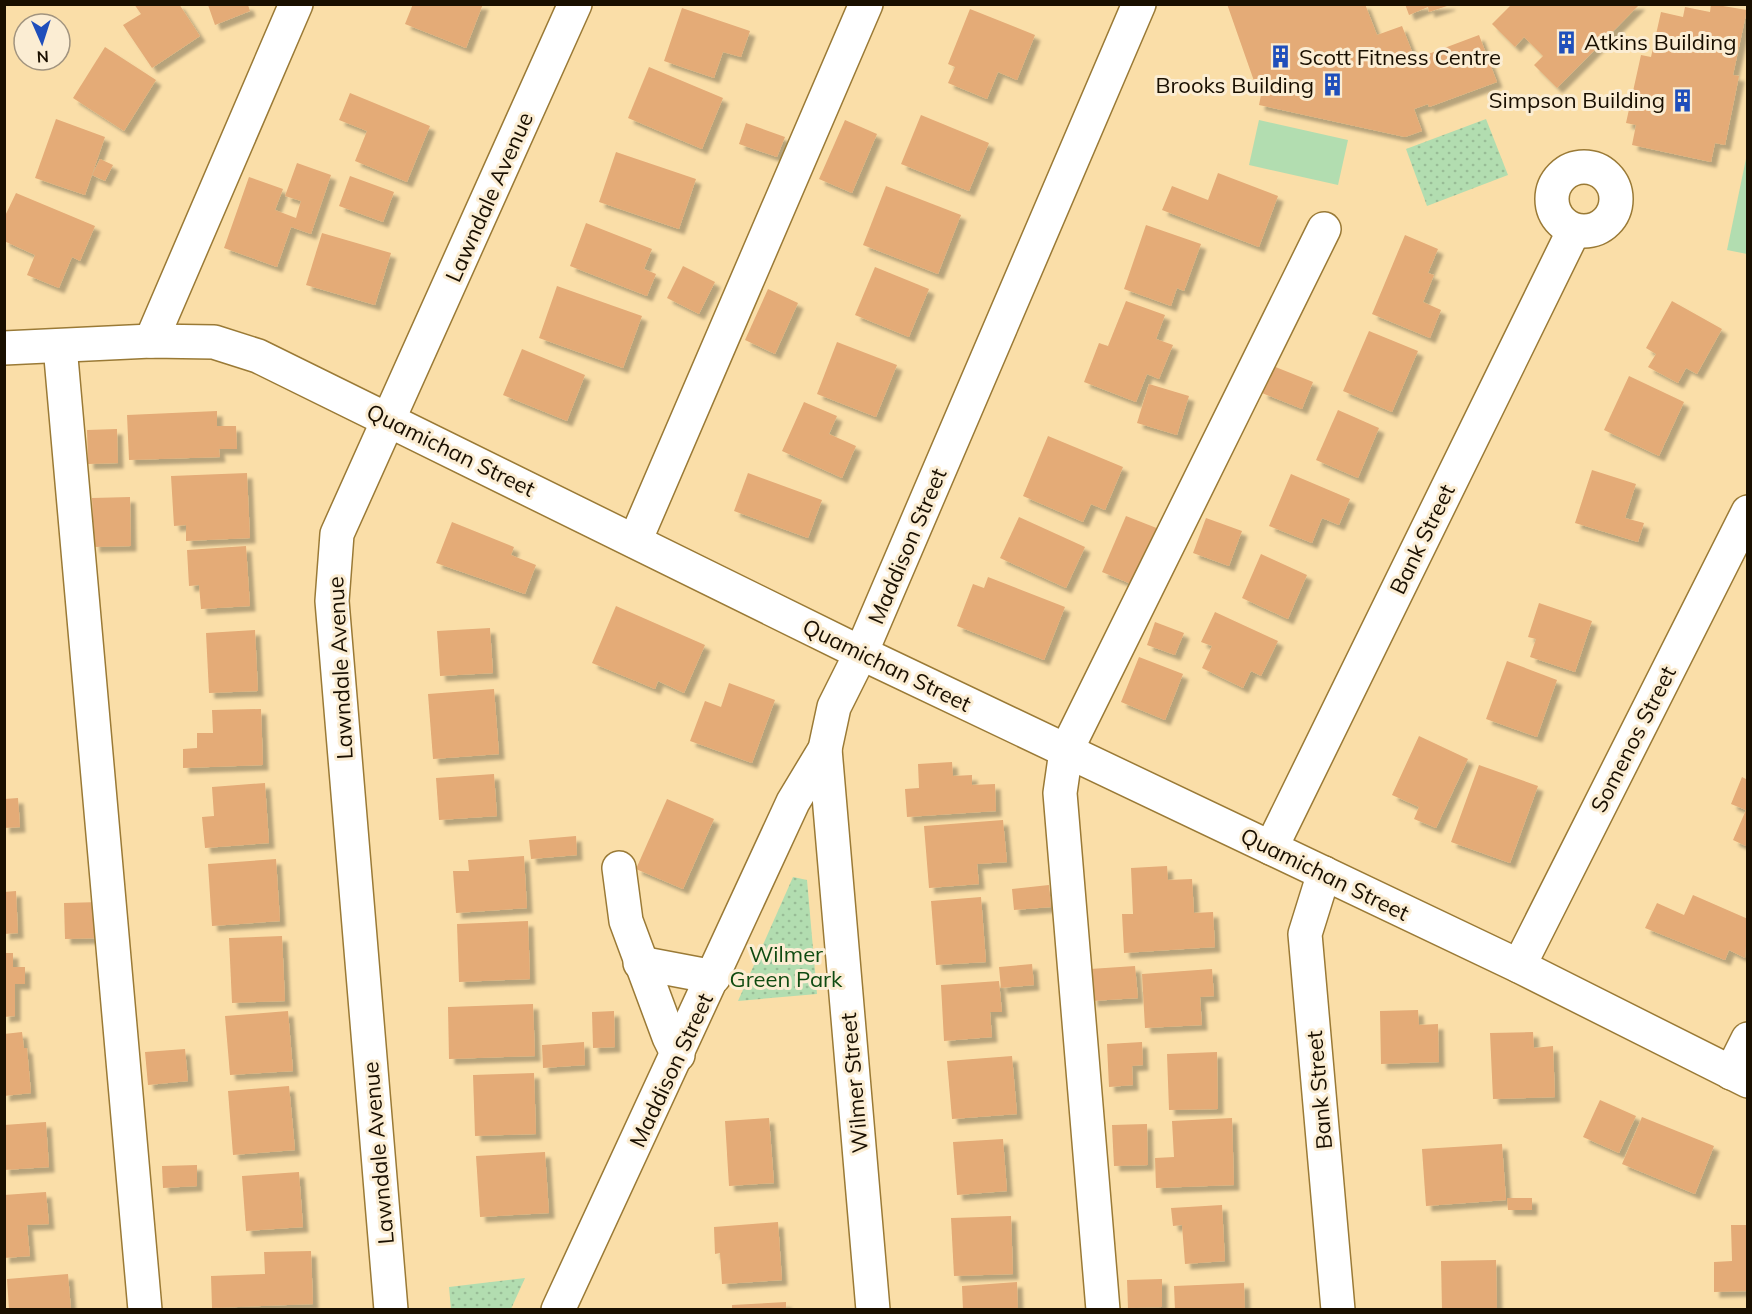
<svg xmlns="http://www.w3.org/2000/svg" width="1752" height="1314" font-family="Mulish,sans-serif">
	<defs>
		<pattern id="park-dots" width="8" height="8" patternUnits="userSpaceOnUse" patternTransform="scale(1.5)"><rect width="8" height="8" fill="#b2ddb0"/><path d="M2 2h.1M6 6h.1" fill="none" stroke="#98bc96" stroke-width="1.8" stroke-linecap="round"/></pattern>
		<filter id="shadow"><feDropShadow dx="5.5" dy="5.5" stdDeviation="1.5" flood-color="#0004"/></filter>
	</defs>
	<rect width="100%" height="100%" fill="#fadea8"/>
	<!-- park -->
	<g fill="url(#park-dots)">
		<polygon points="1486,119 1508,175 1427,206 1406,149"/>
		<polygon points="793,877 807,880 817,994 738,1001"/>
		<polygon points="525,1278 511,1309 451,1309 449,1287"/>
	</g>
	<!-- pitch -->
	<g fill="#b2ddb0">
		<polygon points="1259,120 1348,140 1338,185 1249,165"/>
		<polygon points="1747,154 1747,254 1727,250"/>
	</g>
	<!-- building -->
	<g fill="#e4ab77" filter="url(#shadow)">
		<polygon points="134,4 179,4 200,36 152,68 123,25 141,14"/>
		<polygon points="413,4 483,4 466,48 405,24"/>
		<polygon points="1227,4 1365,4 1377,35 1402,26 1415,59 1479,35 1497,82 1429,107 1428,104 1414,109 1422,131 1405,137 1259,105 1262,90 1258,79 1254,81"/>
		<polygon points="1405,4 1450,4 1450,5 1429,12 1428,7 1409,15"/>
		<polygon points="1512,4 1640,4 1557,88 1534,65 1543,56 1524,37 1515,47 1492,24"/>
		<polygon points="1711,4 1747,10 1733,75 1739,76 1725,145 1715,143 1711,162 1632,145 1636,125 1626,123 1641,55 1651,57 1661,12 1683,17 1685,7 1710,12"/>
		<polygon points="208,5 248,5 250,11 215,25"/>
		<polygon points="682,8 750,31 741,57 723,52 714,78 664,61"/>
		<polygon points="970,9 1035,35 1017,80 998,72 987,99 948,83 955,67 948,64"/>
		<polygon points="105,47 156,80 124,131 73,98"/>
		<polygon points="649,67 723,98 702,149 628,118"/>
		<polygon points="350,93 430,126 407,182 355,161 367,131 339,120"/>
		<polygon points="921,115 989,143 969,191 901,164"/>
		<polygon points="56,119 105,137 85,195 35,178"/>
		<polygon points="845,120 877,134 852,193 819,179"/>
		<polygon points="746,123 785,137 777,157 739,144"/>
		<polygon points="616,152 696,179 679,229 599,202"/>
		<polygon points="100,159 113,165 105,181 92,175"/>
		<polygon points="297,163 331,175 311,234 291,227 277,267 224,248 249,177 283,189 275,210 296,218 301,201 285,196"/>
		<polygon points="1218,173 1278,196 1259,247 1162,210 1172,186 1208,200"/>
		<polygon points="350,176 394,192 383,222 339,206"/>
		<polygon points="886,186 961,215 938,274 863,245"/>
		<polygon points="16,193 95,226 80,261 72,257 59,288 27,275 35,255 4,241 4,218"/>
		<polygon points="586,223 652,249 644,269 656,274 647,296 570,266"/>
		<polygon points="1146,225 1201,244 1184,291 1177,288 1171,306 1124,289"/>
		<polygon points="322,233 391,253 375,305 306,285"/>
		<polygon points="1405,235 1438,249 1428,273 1434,275 1423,302 1441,310 1430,338 1372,314"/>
		<polygon points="683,266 715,282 699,314 667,298"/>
		<polygon points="875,267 929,289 909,337 855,315"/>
		<polygon points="557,286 642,316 623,368 539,338"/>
		<polygon points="768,289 798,303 775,354 745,340"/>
		<polygon points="1126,301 1165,315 1156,339 1173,345 1159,379 1147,374 1136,402 1084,382 1099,343 1108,346"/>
		<polygon points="1672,301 1722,329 1697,374 1686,368 1678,383 1648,367 1656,354 1646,348"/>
		<polygon points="1369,331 1418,351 1392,412 1343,391"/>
		<polygon points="837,342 897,365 876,417 817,394"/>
		<polygon points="522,349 585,375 567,421 503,395"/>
		<polygon points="1273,366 1313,382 1302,409 1262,393"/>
		<polygon points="1629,376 1684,402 1659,456 1604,430"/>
		<polygon points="1149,384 1189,396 1177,435 1137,423"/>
		<polygon points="804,402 837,416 829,434 856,446 842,478 782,451"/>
		<polygon points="1338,410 1379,428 1358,478 1316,460"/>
		<polygon points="217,411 217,426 236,426 237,449 219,449 220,457 129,460 127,415"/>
		<polygon points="117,429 118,463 88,464 87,430"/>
		<polygon points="1048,436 1123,467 1105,510 1091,504 1083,522 1023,496"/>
		<polygon points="1592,470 1636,484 1625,518 1644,523 1638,542 1575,523"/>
		<polygon points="247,473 250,538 186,541 186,525 174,526 171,476"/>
		<polygon points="748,473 822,500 808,538 734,511"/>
		<polygon points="1291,474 1350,499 1339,525 1322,518 1312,543 1269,526"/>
		<polygon points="130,497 131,546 94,547 92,498"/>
		<polygon points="1126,516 1159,529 1136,586 1102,572"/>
		<polygon points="1019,517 1085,547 1066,588 1000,558"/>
		<polygon points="1206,518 1242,531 1229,566 1193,553"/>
		<polygon points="452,522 514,547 511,555 536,565 525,594 436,563"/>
		<polygon points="246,546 250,606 201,609 199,585 189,586 187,550"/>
		<polygon points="1261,554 1307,575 1288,619 1242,598"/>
		<polygon points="988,577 1065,607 1044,660 957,626 973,584 984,588"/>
		<polygon points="1539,603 1592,621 1575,672 1530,657 1536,639 1528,637"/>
		<polygon points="616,606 705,645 684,693 658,681 655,689 592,663"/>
		<polygon points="1215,612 1278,641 1261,676 1251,671 1243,688 1202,668 1212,646 1201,642"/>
		<polygon points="1155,622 1184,633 1175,655 1147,645"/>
		<polygon points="490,628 493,673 440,676 437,631"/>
		<polygon points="255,630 258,691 209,693 206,633"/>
		<polygon points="1139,657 1183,674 1165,720 1121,702"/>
		<polygon points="1507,661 1557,680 1537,737 1486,719"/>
		<polygon points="729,683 775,700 752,763 690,741 705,701 721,707"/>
		<polygon points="494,689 499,754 433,759 428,694"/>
		<polygon points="261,709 263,765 183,768 183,749 197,748 197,733 213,733 212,710"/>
		<polygon points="1419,736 1468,759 1436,828 1414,819 1419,807 1392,795"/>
		<polygon points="952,762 953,776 972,775 972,785 995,784 996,811 907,817 905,789 919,788 918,764"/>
		<polygon points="1479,765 1538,786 1510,863 1451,842"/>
		<polygon points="494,774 497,816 439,820 436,778"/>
		<polygon points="1742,777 1748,780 1748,847 1733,840 1746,810 1731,804"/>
		<polygon points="265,783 269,843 205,848 202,817 214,816 212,787"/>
		<polygon points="18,798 20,827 4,828 4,799"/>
		<polygon points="667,799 714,819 683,889 636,869"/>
		<polygon points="1003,820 1007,862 977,864 979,884 929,888 924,826"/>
		<polygon points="576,836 577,855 531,859 529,840"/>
		<polygon points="524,856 527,908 456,913 453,871 469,871 468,860"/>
		<polygon points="276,859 280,921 212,926 208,864"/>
		<polygon points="1167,866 1168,880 1192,879 1194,913 1213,912 1215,947 1124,953 1122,914 1133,914 1131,868"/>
		<polygon points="1049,885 1051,907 1014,910 1012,889"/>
		<polygon points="16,891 18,933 4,934 4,892"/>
		<polygon points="1693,895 1748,919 1745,958 1729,950 1725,960 1645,928 1657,903 1684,915"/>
		<polygon points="981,897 986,962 936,965 931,901"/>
		<polygon points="100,902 102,938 65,939 64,903"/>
		<polygon points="528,921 530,979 459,982 457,924"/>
		<polygon points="282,936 285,1001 232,1003 229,938"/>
		<polygon points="4,953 13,953 13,967 25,967 25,984 15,984 15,1016 4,1017"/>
		<polygon points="1032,964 1034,985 1001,988 999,967"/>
		<polygon points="1135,966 1138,998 1092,1001 1090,969"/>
		<polygon points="1212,969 1214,996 1200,997 1202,1025 1145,1028 1142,974"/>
		<polygon points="999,981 1002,1012 990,1012 992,1037 944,1041 941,985"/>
		<polygon points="533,1004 535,1056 449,1059 448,1007"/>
		<polygon points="1418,1010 1419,1025 1438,1024 1439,1062 1381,1064 1380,1011"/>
		<polygon points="288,1011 293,1071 230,1075 225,1016"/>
		<polygon points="614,1011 615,1047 593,1048 592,1012"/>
		<polygon points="22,1032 24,1048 27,1048 31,1093 4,1096 4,1034"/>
		<polygon points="1533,1032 1534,1048 1553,1046 1555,1097 1493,1099 1490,1033"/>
		<polygon points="584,1042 585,1065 543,1068 542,1045"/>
		<polygon points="1142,1042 1143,1065 1132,1066 1133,1085 1109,1087 1107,1044"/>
		<polygon points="185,1049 188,1081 148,1085 145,1052"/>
		<polygon points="1217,1052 1218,1109 1169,1110 1167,1054"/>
		<polygon points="1012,1056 1017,1114 952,1119 947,1061"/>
		<polygon points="534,1073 536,1134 475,1136 473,1075"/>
		<polygon points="289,1086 295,1150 233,1155 228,1091"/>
		<polygon points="1600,1100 1636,1116 1619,1153 1583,1137"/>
		<polygon points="1642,1117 1714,1146 1695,1194 1622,1164"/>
		<polygon points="769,1118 774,1183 729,1186 725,1121"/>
		<polygon points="1232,1118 1234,1185 1156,1188 1155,1158 1174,1157 1172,1121"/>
		<polygon points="46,1122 49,1167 4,1170 4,1125"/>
		<polygon points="1147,1124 1148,1165 1114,1166 1112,1125"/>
		<polygon points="1003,1139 1007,1191 957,1195 953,1142"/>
		<polygon points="1502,1144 1506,1200 1426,1206 1422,1149"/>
		<polygon points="545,1152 549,1213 480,1217 476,1156"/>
		<polygon points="197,1165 197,1186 163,1188 162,1166"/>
		<polygon points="299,1172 303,1227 246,1231 242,1176"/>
		<polygon points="46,1192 49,1224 27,1225 30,1256 4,1258 4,1195"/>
		<polygon points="1507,1198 1532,1198 1532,1210 1508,1210"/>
		<polygon points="1222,1205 1225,1261 1185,1264 1182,1225 1173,1226 1171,1208"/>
		<polygon points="1011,1216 1013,1274 954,1276 951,1218"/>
		<polygon points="778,1222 782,1280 722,1284 720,1253 715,1254 714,1227"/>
		<polygon points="1731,1225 1748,1225 1748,1291 1714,1292 1714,1262 1732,1261"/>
		<polygon points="311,1251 313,1304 212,1308 211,1276 265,1274 264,1252"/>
		<polygon points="1496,1260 1497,1310 1442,1310 1441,1261"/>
		<polygon points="68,1274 71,1310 9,1310 7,1279"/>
		<polygon points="1162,1279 1162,1307 1128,1308 1127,1280"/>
		<polygon points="1017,1282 1018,1310 963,1310 962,1286"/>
		<polygon points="1244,1283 1245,1310 1175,1310 1174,1286"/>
		<polygon points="786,1302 786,1310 732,1310 732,1305"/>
	</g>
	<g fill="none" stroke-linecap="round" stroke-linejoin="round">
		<defs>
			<g id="minor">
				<circle cx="1584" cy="199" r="32"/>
				<polyline points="151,341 296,4"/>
				<polyline points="60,346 145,1310"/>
				<polyline points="4,348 151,341 214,342 258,356 861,653 1519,966 1748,1081"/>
				<polyline points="635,541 866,4"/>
				<polyline points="825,749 873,1310"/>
				<polyline points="1271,848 1574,230"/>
				<polyline points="619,868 626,921 669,1037 678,1055"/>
				<polyline points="1324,873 1305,934 1338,1310"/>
				<polyline points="640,963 714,977"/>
				<polyline points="1519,966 1748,512"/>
				<polyline points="1731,1073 1748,1039"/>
				<polyline points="391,1310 332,601 337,534 575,4"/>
				<polyline points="558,1310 793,802 825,749 834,707 861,653 1139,4"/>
				<polyline points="1103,1310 1060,793 1066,751 1324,229"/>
			</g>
		</defs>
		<!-- minor casing -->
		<use href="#minor" stroke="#9a7a36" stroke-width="36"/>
		<!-- minor -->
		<use href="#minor" stroke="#fff" stroke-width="33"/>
	</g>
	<!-- icons -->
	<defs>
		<symbol id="building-bare" viewBox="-9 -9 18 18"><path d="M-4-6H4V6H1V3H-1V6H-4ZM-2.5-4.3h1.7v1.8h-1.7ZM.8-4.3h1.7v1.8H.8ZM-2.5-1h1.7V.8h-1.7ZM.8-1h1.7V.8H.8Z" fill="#1f4ebb" stroke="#fbedd3" stroke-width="2.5" paint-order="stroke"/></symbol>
	</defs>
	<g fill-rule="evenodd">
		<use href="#building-bare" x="1550" y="26" width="33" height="33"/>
		<use href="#building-bare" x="1264" y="40" width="33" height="33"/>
		<use href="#building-bare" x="1316" y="68" width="33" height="33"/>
		<use href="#building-bare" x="1666" y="84" width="33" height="33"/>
	</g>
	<g text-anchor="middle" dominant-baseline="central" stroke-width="6" stroke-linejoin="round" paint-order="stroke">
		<!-- poi labels -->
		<g font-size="22" fill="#190f00" stroke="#fbedd3" text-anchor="start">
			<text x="1584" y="42">Atkins Building</text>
			<text x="1299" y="57">Scott Fitness Centre</text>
			<text x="1314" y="85" text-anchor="end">Brooks Building</text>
			<text x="1665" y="100" text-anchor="end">Simpson Building</text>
		</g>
		<!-- street labels -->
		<g font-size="22" fill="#190f00" stroke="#fbedd3">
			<text transform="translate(489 197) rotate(-66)">Lawndale Avenue</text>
			<text transform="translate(451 450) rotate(26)">Quamichan Street</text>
			<text transform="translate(1422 539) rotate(-64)">Bank Street</text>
			<text transform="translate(907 546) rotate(-67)">Maddison Street</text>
			<text transform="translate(887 665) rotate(26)">Quamichan Street</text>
			<text transform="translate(340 668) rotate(-93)">Lawndale Avenue</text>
			<text transform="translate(1633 739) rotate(-63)">Somenos Street</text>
			<text transform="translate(1325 874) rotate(26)">Quamichan Street</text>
			<text transform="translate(671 1070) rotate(-65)">Maddison Street</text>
			<text transform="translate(854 1083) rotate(-95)">Wilmer Street</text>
			<text transform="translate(1319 1090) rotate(-95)">Bank Street</text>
			<text transform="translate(378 1153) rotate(-95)">Lawndale Avenue</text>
		</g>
		<!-- park labels -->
		<g font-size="22" fill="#0f4b11" stroke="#fbedd3">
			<text x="786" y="954">Wilmer<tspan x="786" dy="25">Green Park</tspan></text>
		</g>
	</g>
	<!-- border -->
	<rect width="1752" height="1314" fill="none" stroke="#190f00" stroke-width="12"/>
	<!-- north arrow -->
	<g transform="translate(42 42) rotate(177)"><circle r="28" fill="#fbedd3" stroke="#a1947f" stroke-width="1.5"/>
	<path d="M0-4.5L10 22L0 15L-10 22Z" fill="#1f4ebb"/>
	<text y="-9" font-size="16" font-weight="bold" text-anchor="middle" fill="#190f00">N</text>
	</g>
</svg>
